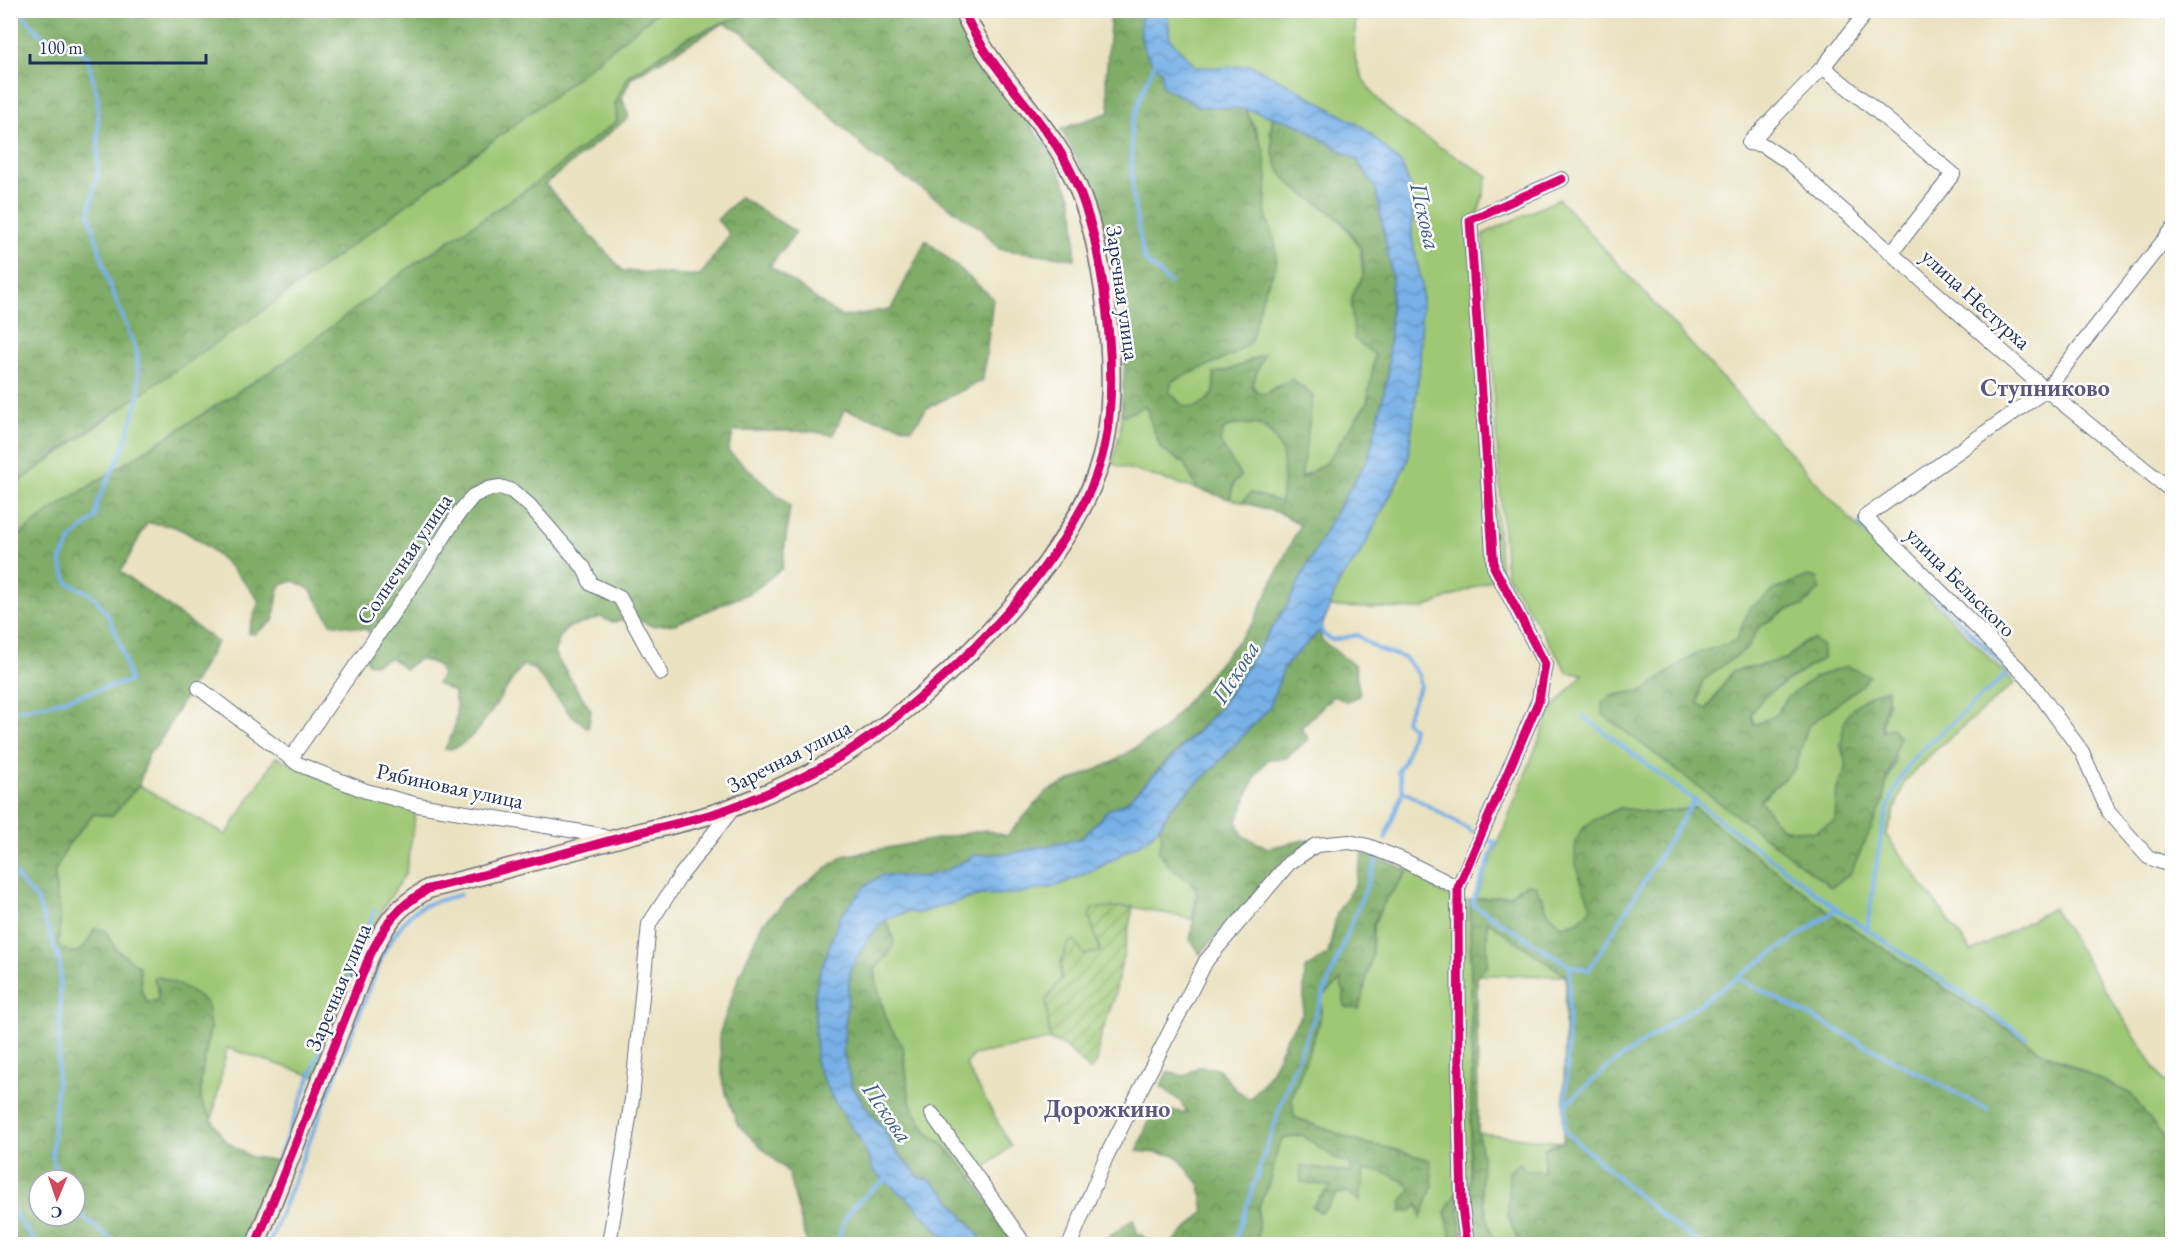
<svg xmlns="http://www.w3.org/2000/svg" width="2183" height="1255" font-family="'EB Garamond',serif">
	<defs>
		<pattern id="forest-crowns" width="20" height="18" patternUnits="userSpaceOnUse" patternTransform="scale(1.5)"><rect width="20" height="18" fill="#7fac66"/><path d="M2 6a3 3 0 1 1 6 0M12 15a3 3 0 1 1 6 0" fill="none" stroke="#678c57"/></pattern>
		<pattern id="garden-furrows" width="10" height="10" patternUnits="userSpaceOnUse" patternTransform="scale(1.5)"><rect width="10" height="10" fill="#9fc874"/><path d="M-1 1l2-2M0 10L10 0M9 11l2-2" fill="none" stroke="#81a362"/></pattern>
		<pattern id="water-waves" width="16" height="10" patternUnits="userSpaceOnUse" patternTransform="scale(1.5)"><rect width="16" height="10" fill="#77b0e7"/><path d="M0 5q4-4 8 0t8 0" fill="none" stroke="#6190be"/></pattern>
	</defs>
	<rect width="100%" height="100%" fill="#fff"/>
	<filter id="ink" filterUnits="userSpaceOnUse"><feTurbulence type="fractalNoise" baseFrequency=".0167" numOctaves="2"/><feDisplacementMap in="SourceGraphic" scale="12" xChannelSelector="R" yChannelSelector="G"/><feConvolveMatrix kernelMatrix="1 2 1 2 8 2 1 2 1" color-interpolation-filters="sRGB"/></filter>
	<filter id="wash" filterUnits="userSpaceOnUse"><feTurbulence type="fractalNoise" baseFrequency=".008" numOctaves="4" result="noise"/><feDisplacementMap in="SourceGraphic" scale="24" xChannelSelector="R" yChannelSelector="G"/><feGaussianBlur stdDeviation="1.35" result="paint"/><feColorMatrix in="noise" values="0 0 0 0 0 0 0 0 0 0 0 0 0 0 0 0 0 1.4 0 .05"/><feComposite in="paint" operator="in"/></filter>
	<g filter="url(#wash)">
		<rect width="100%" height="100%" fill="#eae2c1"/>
		<!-- grass -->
		<g fill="#9fc874" stroke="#5d7c69" stroke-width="1.5" fill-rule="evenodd">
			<polygon points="659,11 751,11 689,37 628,76 615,102 617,121 532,186 414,264 285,362 50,511 11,541 11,488 552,97"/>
			<path d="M1167 11H1356C1356 26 1352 46 1356 61 1370 115 1445 148 1488 176L1477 218 1501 576 1422 609 1329 607 1339 582 1362 551 1408 460 1420 364 1422 286 1412 238 1413 195 1402 165 1364 128 1288 84 1250 65 1223 68 1196 67 1170 39Z"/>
			<path d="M1245 109 1273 115 1270 133 1295 188 1339 218 1360 248 1363 276 1353 294 1375 355 1367 403 1327 462 1300 479 1302 459 1278 385 1265 394 1257 393 1252 385 1263 355 1230 370 1214 373V393C1205 403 1193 414 1180 403 1175 399 1175 396 1169 393L1172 381 1235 354 1276 266V248L1265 211 1267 179 1258 133Z"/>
			<path d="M1559 199 1850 519 2015 683 1936 749 1905 781 1886 835 1972 952 2053 908 2164 1082 2172 1079V1149L2131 1094 2041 1051 1929 978 1837 918 1695 808 1655 813 1620 808 1584 826 1575 858 1592 908 1579 921 1562 927 1547 911 1542 896 1519 887 1510 895 1475 900 1551 710 1583 674 1568 673 1506 574 1483 234ZM1803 606 1788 609 1759 627 1748 647 1702 681 1698 703 1706 710 1732 672 1786 659 1803 643 1823 658 1764 696 1751 714 1754 725 1775 716 1788 697 1869 676 1862 685 1808 726 1795 768 1760 801 1780 828 1814 832 1835 822 1837 788 1847 767 1840 744 1889 701C1878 728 1883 733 1896 759L1884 790V801L1831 886 1611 696 1644 690 1693 655 1736 641 1749 609Z"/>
			<polygon points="1145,405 1161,449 1184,463 1197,489 1112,464 1120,433 1121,414 1126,415"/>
			<path d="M1252 423C1271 427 1286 450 1285 470 1285 481 1282 492 1281 503L1251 493 1242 502 1230 499 1234 482 1219 442 1224 429 1236 424Z"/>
			<path d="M276 757 347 788 416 810 406 873 382 910 317 1077 227 1048 212 1119 201 1101V1079L210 1028 153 978 158 988V999L148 1003 142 993 139 966 116 949 105 930 94 929C86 948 78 961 58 945L61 912 56 896 55 871 68 845 94 814 112 816 139 785 226 835Z"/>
			<path d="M1160 826 1168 865C1196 887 1201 882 1192 919L1133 907 1093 908 1096 936 1101 953 1084 954 1061 962V979L1046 1001 1050 1040 973 1055 966 1065 1011 1146 973 1178 941 1142 927 1133 910 1102 903 1047 888 1024 877 986 875 969C894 949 900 945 885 920L907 912 919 913 980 895 1014 894 1054 887 1096 869 1148 839Z"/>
			<path d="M1409 870 1456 902 1470 900 1473 1244 1445 1212 1453 1244H1258V1208L1271 1179 1278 1146 1284 1138 1302 1135 1334 1157 1350 1164V1173L1314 1167 1301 1182 1332 1186 1319 1197 1322 1212 1337 1193 1346 1192 1359 1201 1364 1170C1398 1170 1415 1183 1421 1216L1433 1185 1394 1149 1362 1143 1294 1117 1292 1098 1320 1020 1322 997 1341 980 1365 979 1372 956 1373 925 1385 901Z"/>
			<polygon points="1487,920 1566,976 1477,975 1487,966"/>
			<polygon points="1478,1133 1563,1142 1544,1171 1525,1170 1508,1215 1519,1244 1496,1244 1490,1230 1481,1187 1482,1156"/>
		</g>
		<!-- forest -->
		<g fill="url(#forest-crowns)" stroke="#4d6e62" stroke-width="1.5" fill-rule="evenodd">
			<polygon points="11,10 659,10 659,11 552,97 267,308 90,429 11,488"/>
			<path d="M751 11H955V17L1009 97 1049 150 1071 196 1075 221V259L999 249 980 228 874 157 741 31 724 23 631 78 622 98 629 117 545 184 623 271 700 276 730 234 717 220 740 197 796 232 770 266 842 317 891 309 926 240 993 298 983 380 927 408 912 429 844 410 833 435 809 431H734L728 451 790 506 782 568 752 592 675 624 652 626 636 619 612 622 601 617 567 628 560 637 554 653 591 711 588 728 570 714 535 670 523 665C505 685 476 751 445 749 456 728 460 714 453 691L437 684 442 674 436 664 419 659 405 669 391 658 374 664 368 663 366 657 374 636 365 629 331 623 310 589 294 581 283 584 279 588 273 621 254 634 248 633 259 601C240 574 206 540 175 527 167 524 156 524 147 523L121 572 217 642 159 743 148 755 139 785 112 816 94 814 68 845 55 871 56 896 61 912 58 945C78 961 86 948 94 929L105 930 116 950 139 966 142 993 148 1003 158 999V988L153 978 158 976 184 987 207 1003 210 1028 201 1079V1101L223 1138 236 1148 251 1157 280 1161 246 1244H11V542L50 511 285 362 414 264 532 186 617 121 615 102 628 76 689 37ZM39 1180H75V1216H39Z"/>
			<path d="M1111 11H1142C1138 38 1141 53 1162 72V86L1198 106 1245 109 1264 150 1267 179 1265 211 1276 247V266L1265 288 1251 341 1235 354 1172 381 1169 393C1175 396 1175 399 1180 403 1193 414 1205 403 1214 393V373L1230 370 1264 354 1252 385 1257 393 1265 394 1292 379 1313 396 1301 479 1327 462 1367 403 1375 355 1354 339C1354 326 1349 306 1353 294 1354 288 1360 283 1362 278 1365 271 1363 253 1359 246 1329 185 1260 205 1273 115L1297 124 1357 160 1376 188 1392 277 1388 376 1369 457 1330 522 1286 607 1219 709 1125 803 1108 810 1082 838 1009 854 975 855 946 871 923 877 882 875 865 886 840 917 819 975 815 994 816 1064 833 1099 859 1138 875 1172 911 1202 951 1244H807L788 1172 738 1125 723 1085 719 1035 739 976 762 924 801 887 843 856 985 830 1007 836 1047 791 1113 762 1163 730 1253 623 1300 524 1280 513 1242 502 1251 493 1281 502C1284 469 1290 451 1263 425L1236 424 1223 430 1220 442 1241 477 1234 482 1230 499 1197 489 1184 463 1161 449 1145 406 1126 415 1121 414 1128 322 1112 250 1092 188 1061 129 1110 112 1106 78Z"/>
			<path d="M1808 576 1818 578 1820 589 1803 606 1787 609 1759 627 1748 647 1702 681 1698 703 1707 710 1732 672 1786 659 1803 643 1814 639 1823 647V658L1764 696 1751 714 1754 725 1775 716 1788 697 1815 677 1848 666 1869 676 1862 685 1808 726 1795 768 1760 800 1780 828 1814 832 1835 821 1837 788 1847 767C1835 726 1845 702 1887 689 1889 705 1880 717 1882 732L1892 727 1899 736C1896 758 1884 779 1884 801L1850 874 1831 887 1602 714V703L1611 696 1644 690 1693 655 1736 641 1749 609 1776 589Z"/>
			<polygon points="1321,629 1321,640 1355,666 1360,696 1346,701 1333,696 1301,728 1309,739 1286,758 1268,759 1256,775 1237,821 1243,836 1268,848 1304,840 1309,842 1286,858 1200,954 1190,939 1198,894 1197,888 1168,865 1158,850 1162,840 1160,826 1171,807 1212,769 1269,707 1284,667"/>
			<path d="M1620 808 1655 813 1695 808 1837 918 1929 978 2041 1051 2131 1094 2172 1149V1244H1519L1508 1215 1509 1171 1520 1163 1525 1170 1544 1171V1149L1563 1141 1566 976 1487 921V967L1477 975 1478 1133 1482 1156 1481 1188 1490 1230 1496 1244H1473L1469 1207 1472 1070 1470 900 1510 895 1527 884 1536 886 1547 911 1562 926 1579 921 1592 908C1582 885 1562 844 1587 825 1597 817 1609 813 1620 808Z"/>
			<path d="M1363 853 1409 870 1385 901 1373 925 1372 956 1359 1009 1345 1007 1341 980 1322 997 1320 1020 1292 1098 1294 1117 1362 1143 1394 1149 1430 1160 1433 1185 1421 1218 1418 1203 1413 1210 1400 1212 1402 1200 1412 1189C1396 1176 1385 1170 1364 1170L1360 1201 1346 1192 1337 1194 1322 1213 1312 1207 1331 1186 1301 1182V1166L1350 1173V1164L1334 1157 1302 1135 1284 1138 1278 1146 1271 1179 1258 1208V1244H1171L1204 1212 1200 1185 1176 1155 1137 1151 1149 1120 1157 1110 1187 1112 1181 1102 1161 1086 1167 1072 1185 1076 1198 1067 1218 1068 1236 1090 1250 1099 1272 1071 1286 1038 1303 1013 1305 969 1328 954 1337 913 1355 884Z"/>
			<path d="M885 920C900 945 894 949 875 969L877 986 888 1024 903 1047 910 1102 927 1133 941 1142 973 1178 1016 1244H985L945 1193 930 1180 920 1178 893 1147 884 1129 870 1113 851 1084 843 1051 850 970 868 938Z"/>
			<polygon points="1458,1190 1462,1244 1453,1244 1445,1212"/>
			<polygon points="1133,1219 1137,1232 1153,1244 1100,1244"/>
		</g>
		<!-- garden -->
		<polygon fill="url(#garden-furrows)" stroke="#5d7c69" stroke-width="1.5" points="1133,907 1114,999 1101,1035 1097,1062 1090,1070 1066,1047 1050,1040 1046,1001 1061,979 1061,962 1068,944 1074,940 1084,954 1101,952 1089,916 1093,908"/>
		<!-- water -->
		<path fill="url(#water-waves)" stroke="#4970a2" stroke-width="1.5" d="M1142 11H1167L1170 39 1196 67 1223 68 1250 65 1288 84 1364 128 1402 165 1413 195 1412 238 1422 286 1420 364 1408 460 1362 551 1339 582 1321 629 1284 667 1270 707 1212 769 1171 807 1160 826 1148 839 1096 869 1054 887 1014 894 980 895 918 913 907 912 885 920 868 938 850 970 843 1051 851 1084 870 1113 884 1129 893 1148 920 1178 930 1180 945 1193 985 1244H951L911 1202 875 1172 859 1138 833 1099 816 1064 815 994 819 975 840 917 865 886 882 875 923 877 946 871 975 855 1009 854 1082 838 1108 810 1125 803 1178 752 1219 709 1286 607 1330 522 1369 457 1388 376 1392 277 1376 188 1357 160 1297 124 1245 109 1198 106 1162 86V72C1141 53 1138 38 1142 11Z"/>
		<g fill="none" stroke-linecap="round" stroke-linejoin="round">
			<!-- stream -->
			<g stroke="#77b0e7" stroke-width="4">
				<polyline points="1156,61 1142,93 1131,127 1133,197 1144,259 1170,283"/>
				<path d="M1860 524 2010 671 1916 755C1877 801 1877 873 1867 930"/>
				<polyline points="1319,626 1324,635 1332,640 1357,635 1377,649 1405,658 1419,675 1420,686 1405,721 1413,728 1406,757 1398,771 1403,791 1473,832"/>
				<path d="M10 711 49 704 130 681C123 653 116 621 96 599 90 592 76 587 68 583L60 562 72 538 95 518 98 501 124 446 139 397 137 352 109 283 89 213 98 171V99L87 55 40 34 19 10"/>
				<polyline points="1583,716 1837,909"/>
				<polyline points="1385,839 1403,791"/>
				<polyline points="1490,841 1496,842 1472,904 1570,966 1565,1131 1669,1222 1702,1244"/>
				<polyline points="10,869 37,900 60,962 60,1034 52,1157 61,1180"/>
				<polyline points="1570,966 1589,970 1695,799"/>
				<polyline points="1738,978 1988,1110"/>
				<polyline points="1566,1104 1609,1066 1837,909 2026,1037"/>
				<polyline points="10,1208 37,1244"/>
				<polyline points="75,1211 117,1244"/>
				<polyline points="245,1244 375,910"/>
				<path d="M269 1244 385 949C412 909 413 906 460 895"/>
				<path d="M839 1244C839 1213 865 1194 890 1177"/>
				<polyline points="1234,1244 1289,1081 1378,857"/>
			</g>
		</g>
	</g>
	<g filter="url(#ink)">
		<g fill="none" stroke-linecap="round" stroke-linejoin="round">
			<defs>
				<g id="street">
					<polyline points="1823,67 1953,174 1892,252"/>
					<polyline points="1749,143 1763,145 1787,161 2046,390 2172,491"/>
					<polyline points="1749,143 1823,67 1868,10"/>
					<polyline points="2172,230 2046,390 1865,517 2028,678 2082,752 2109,813 2148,857 2172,866"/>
					<polyline points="199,688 298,764 366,791 418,805 594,834 613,840"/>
					<polyline points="291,758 419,576 459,513 473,496 488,489 500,487 512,491 530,506 584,568 591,584 620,598 661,673"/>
					<polyline points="932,1114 1020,1238 1022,1244"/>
					<polyline points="609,1244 632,1099 649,924 681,875 734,807"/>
					<polyline points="1070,1244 1106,1157 1206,961 1289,863 1316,845 1349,842 1368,846 1403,860 1458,888"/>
					<polyline points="1467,1244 1462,1207 1459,1082 1458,888 1539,700 1545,664 1494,567 1470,220 1562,179"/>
				</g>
				<path id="secondary" d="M256 1244 370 955C388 921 394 909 428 889 496 872 565 853 633 834 667 825 704 819 736 806 774 791 822 770 855 747 947 685 1087 551 1106 438 1117 378 1107 292 1093 233 1085 203 1074 173 1057 147 1027 101 985 62 963 10"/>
			</defs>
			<!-- street casing -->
			<use href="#street" stroke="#636e81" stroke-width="16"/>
			<!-- secondary casing -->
			<use href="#secondary" stroke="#636e81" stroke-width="21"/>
			<!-- street -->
			<use href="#street" stroke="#fff" stroke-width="14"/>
			<!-- secondary -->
			<use href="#secondary" stroke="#fce5cf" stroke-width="18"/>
			<defs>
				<g id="cycleway">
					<path d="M256 1244 370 955C388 921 394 909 428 889 496 872 565 853 633 834 667 825 704 819 736 806 774 791 822 770 855 747 947 685 1087 551 1106 438 1117 378 1107 292 1093 233 1085 203 1074 173 1057 147 1027 101 985 62 963 10"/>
					<polyline points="1467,1244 1462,1207 1459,1082 1458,888 1539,700 1545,664 1494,567 1470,220 1562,179"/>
				</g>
			</defs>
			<!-- cycleway casing -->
			<use href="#cycleway" stroke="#fff" stroke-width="13"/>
			<!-- cycleway -->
			<use href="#cycleway" stroke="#d6006c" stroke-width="9"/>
		</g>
	</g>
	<g text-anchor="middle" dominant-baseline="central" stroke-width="5" stroke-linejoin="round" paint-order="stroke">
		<!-- street labels -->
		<g font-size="22" fill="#1b2f5e" stroke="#fff">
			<text transform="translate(1123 293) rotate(82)">Заречная улица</text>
			<text transform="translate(1976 299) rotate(42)">улица Нестурха</text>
			<text transform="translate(404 559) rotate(-56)">Солнечная улица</text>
			<text transform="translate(1961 582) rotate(45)">улица Бельского</text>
			<text transform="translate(789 756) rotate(-27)">Заречная улица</text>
			<text transform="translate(450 786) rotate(12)">Рябиновая улица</text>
			<text transform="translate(338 987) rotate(-67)">Заречная улица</text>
		</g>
		<!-- water labels -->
		<g font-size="24" font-style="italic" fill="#3b5c8e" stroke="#fff">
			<text transform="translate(1426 216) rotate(77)">Пскова</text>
			<text transform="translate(1235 672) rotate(-58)">Пскова</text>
			<text transform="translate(888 1112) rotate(55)">Пскова</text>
		</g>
		<!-- neighbourhood labels -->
		<g font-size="24" font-weight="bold" fill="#5c5682" stroke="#fff">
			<text x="2045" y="387">Ступниково</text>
			<text x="1107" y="1108">Дорожкино</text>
		</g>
	</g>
	<!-- margin -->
	<rect width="2183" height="1255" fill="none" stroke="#fff" stroke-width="36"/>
	<!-- north arrow -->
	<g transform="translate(57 1198) rotate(182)"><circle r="28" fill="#ffffff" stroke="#a4acbf" stroke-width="1.5"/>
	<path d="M0-4.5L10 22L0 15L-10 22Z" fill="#d1495b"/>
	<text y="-9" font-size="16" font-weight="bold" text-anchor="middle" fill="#1b2f5e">С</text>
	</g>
	<!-- scale -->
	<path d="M30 54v9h176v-9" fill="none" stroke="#1b2f5e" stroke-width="3"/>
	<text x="39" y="54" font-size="18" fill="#1b2f5e" stroke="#ffffff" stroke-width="4.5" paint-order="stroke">100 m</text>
</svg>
